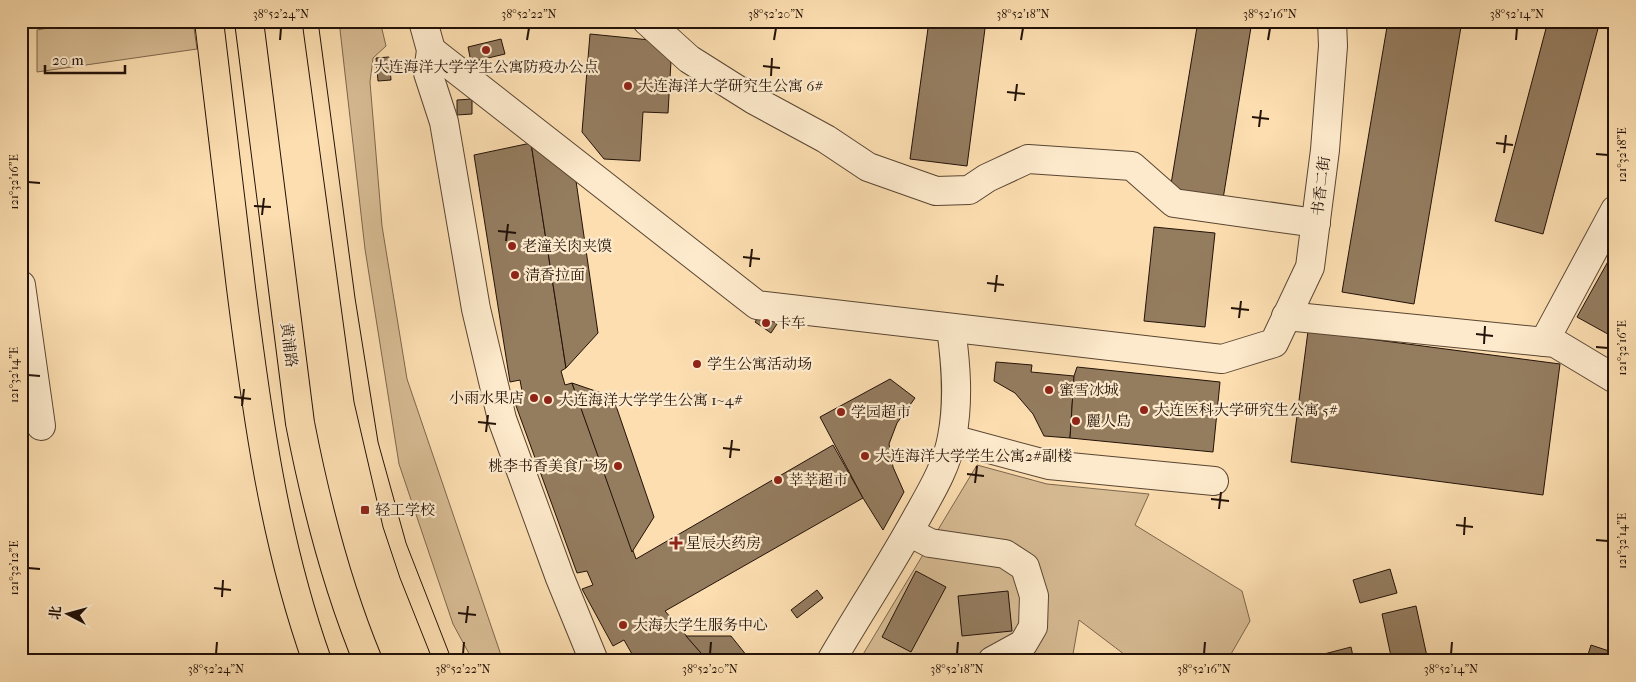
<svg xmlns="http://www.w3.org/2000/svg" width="1636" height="682" font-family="'IM FELL French Canon','Noto Serif SC',serif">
	<rect width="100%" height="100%" fill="#fcdeb0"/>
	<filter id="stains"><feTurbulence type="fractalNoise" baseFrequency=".004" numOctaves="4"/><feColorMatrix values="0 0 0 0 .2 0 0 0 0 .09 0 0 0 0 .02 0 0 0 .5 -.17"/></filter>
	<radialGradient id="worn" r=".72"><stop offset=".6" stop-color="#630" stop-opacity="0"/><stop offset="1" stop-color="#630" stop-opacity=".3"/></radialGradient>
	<!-- green -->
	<g fill="#d7bb93" stroke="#7d664e">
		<polygon points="88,21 193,21 197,49 37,72 37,30"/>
		<polygon points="339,21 380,21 386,46 373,58 370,82 382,226 407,379 503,661 473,661 453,624 399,464 365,249"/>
		<polygon points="977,465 1047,484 1149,494 1135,525 1242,591 1250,621 1227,661 1133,661 1079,620 1073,654 1067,661 859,661"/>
	</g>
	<!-- building -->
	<g fill="#947c5f" stroke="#231208">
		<polygon points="440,21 471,21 440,24"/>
		<polygon points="929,21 986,21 967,166 910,159"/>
		<polygon points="1198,21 1252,21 1223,199 1170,190"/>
		<polygon points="1388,21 1462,21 1414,304 1342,292"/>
		<polygon points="1548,21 1600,21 1543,234 1495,221"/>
		<polygon points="590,34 650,40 671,61 668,113 643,112 640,161 604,159 582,132"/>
		<polygon points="501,39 505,54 471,62 468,47"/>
		<polygon points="389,57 391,80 378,81 376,58"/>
		<polygon points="472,99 472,114 457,115 457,100"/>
		<polygon points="531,143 566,368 561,371 565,385 572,383 636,559 833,445 863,498 665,611 708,661 627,661 632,654 624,640 613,646 582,589 593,585 587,571 577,573 515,403 523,397 520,380 510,382 474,155"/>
		<polygon points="531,143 575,174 598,333 566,368"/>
		<polygon points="1154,227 1215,233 1205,327 1144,321"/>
		<polygon points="1615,249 1615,338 1577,317"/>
		<polygon points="761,313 777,324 771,333 755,322"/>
		<polygon points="1308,331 1560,364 1543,495 1291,462"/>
		<polygon points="996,362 1032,365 1031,372 1074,376 1070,438 1044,436 1033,414 1015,393 994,381"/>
		<polygon points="1077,367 1220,382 1213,452 1070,438 1074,376"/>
		<polygon points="890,379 915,398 897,423 889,444 893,467 904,492 883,530 863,498 820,417"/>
		<polygon points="572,383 613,397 654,517 632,552"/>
		<polygon points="1390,569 1397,593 1360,603 1353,580"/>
		<polygon points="916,571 946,587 911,652 882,637"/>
		<polygon points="817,590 823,598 797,618 791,610"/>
		<polygon points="1008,591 1012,631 962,636 958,596"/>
		<polygon points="1416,606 1428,661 1392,661 1382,614"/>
		<polygon points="686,636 731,636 751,661 708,661"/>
		<polygon points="1591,645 1615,653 1615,661 1586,661"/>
		<polygon points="1351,647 1354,661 1297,661"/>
		<polygon points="1195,654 1209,661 1191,661"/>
	</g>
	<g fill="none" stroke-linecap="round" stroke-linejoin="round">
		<defs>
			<g id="minor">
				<polyline points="423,21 431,50 428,73 444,122 476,309 502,419 560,578 594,661"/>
				<polyline points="647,21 689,59 754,100 826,139 868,167 936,191 969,190 987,178 1028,159 1132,166 1174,203 1316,223"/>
				<polyline points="431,50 757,305 1222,359 1274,343 1310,267 1325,150 1333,46 1332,21"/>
				<polyline points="21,285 41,426"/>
				<polyline points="1286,316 1555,343 1615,379"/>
				<polyline points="1544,342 1615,210"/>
				<polyline points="952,439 1049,465 1214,481"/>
				<polyline points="909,532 930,543 1005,554 1025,567 1034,596 1033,627 1023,644 992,661"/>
				<path d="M831 661C859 613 890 566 917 517 931 492 947 466 952 437 959 401 956 364 951 328"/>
			</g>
			<g id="highway">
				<path d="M209 21C220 110 231 199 241 288 257 414 274 540 317 661"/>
				<path d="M249 21 300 423C316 505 336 584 368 661"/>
			</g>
		</defs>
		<!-- minor casing -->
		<use href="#minor" stroke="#594532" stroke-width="30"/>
		<!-- highway casing -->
		<use href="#highway" stroke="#231208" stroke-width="30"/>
		<!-- minor -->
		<use href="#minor" stroke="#fdeacc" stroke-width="28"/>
		<!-- highway -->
		<use href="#highway" stroke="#fcdeb0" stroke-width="28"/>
		<!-- tram -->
		<g stroke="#231208" stroke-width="1">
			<polyline points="302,21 354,402 383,527 400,578 433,661"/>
			<polyline points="318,21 355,298 378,442 406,543 452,661"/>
		</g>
	</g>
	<!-- ticks -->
	<path fill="none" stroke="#231208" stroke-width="2" d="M280 40 281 28M527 40 529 28M774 40 776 28M1021 40 1023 28M1268 40 1270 28M1516 40 1517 28M763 66 780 68M771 76 772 58M1007 92 1025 94M1015 101 1017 84M1252 117 1269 119M1259 127 1261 110M1496 143 1513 145M1504 153 1506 135M1596 154 1608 155M28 182 40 183M254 206 271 207M262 215 264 198M498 231 516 233M506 241 508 224M743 257 760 259M750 267 752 249M987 283 1004 285M995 292 997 275M1231 308 1249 310M1239 318 1241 301M1476 334 1493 336M1484 344 1485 326M1596 347 1608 348M28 375 40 376M234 397 251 399M242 406 244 389M478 422 496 424M486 432 488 415M723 448 740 450M730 458 732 440M967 474 984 476M975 483 977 466M1211 499 1229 501M1219 509 1221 492M1456 525 1473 527M1464 535 1465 517M1596 540 1608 541M28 568 40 569M214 588 231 590M222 597 223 580M458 613 476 615M466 623 468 606M216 654 217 642M463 654 464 642M710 654 711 642M957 654 958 642M1204 654 1205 642M1451 654 1452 642"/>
	<!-- markers -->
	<g fill="#8f2418" stroke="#fdeacc" stroke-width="2">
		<circle cx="486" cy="50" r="5"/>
		<circle cx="628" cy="86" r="5"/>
		<circle cx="512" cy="246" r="5"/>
		<circle cx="515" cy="275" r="5"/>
		<circle cx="766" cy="323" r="5"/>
		<circle cx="697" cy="364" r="5"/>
		<circle cx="1049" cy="390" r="5"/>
		<circle cx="534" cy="398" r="5"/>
		<circle cx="548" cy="400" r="5"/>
		<circle cx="1144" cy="410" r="5"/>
		<circle cx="841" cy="412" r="5"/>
		<circle cx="1076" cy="421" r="5"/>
		<circle cx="865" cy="456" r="5"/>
		<circle cx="618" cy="466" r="5"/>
		<circle cx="778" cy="480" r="5"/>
		<rect x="360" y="505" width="10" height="10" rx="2.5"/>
		<path d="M673.5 535.5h5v5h5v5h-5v5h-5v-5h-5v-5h5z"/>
		<circle cx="623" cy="625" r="5"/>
	</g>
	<g text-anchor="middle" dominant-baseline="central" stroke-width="4.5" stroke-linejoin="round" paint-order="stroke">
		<!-- poi labels -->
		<g font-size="15" fill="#231208" stroke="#fdeacc" text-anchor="start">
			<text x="486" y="67" text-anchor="middle">大连海洋大学学生公寓防疫办公点</text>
			<text x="638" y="86">大连海洋大学研究生公寓 6#</text>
			<text x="522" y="246">老潼关肉夹馍</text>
			<text x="525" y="275">清香拉面</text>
			<text x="776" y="323">卡车</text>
			<text x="707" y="364">学生公寓活动场</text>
			<text x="1059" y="390">蜜雪冰城</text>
			<text x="524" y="398" text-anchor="end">小雨水果店</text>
			<text x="558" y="400">大连海洋大学学生公寓 1~4#</text>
			<text x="1154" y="410">大连医科大学研究生公寓 5#</text>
			<text x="851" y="412">学园超市</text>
			<text x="1086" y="421">麗人島</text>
			<text x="875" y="456">大连海洋大学学生公寓2#副楼</text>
			<text x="608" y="466" text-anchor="end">桃李书香美食广场</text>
			<text x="788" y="480">莘莘超市</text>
			<text x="375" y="510">轻工学校</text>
			<text x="686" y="543">星辰大药房</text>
			<text x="633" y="625">大海大学生服务中心</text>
		</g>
		<!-- street labels -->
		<g font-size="15" fill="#231208" stroke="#fdeacc">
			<text transform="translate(1321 186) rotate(-83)">书香二街</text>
			<text transform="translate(289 345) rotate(83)">黄浦路</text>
		</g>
	</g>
	<!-- margin -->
	<rect width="1636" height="682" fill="none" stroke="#fcdeb0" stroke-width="55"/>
	<!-- north arrow -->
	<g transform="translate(68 614) rotate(276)" stroke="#fdeacc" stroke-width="4" paint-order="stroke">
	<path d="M0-4L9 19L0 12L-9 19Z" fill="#231208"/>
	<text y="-8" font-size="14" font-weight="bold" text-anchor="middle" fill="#231208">北</text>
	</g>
	<!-- scale -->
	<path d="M45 65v8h80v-8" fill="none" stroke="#231208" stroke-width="2.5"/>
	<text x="52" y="65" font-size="15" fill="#231208" stroke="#fdeacc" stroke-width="4" paint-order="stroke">20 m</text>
	<rect x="28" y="28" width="1580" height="626" fill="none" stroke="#231208" stroke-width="2"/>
	<g font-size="12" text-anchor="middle" fill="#231208">
		<text x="281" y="18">38°52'24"N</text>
		<text x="529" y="18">38°52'22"N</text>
		<text x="776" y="18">38°52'20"N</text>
		<text x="1023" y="18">38°52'18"N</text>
		<text x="1270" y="18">38°52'16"N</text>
		<text x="1517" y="18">38°52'14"N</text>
		<text transform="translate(1622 155) rotate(-90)" y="4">121°32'18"E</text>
		<text transform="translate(14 182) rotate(-90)" y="4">121°32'16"E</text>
		<text transform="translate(1622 348) rotate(-90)" y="4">121°32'16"E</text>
		<text transform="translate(14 375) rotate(-90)" y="4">121°32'14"E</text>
		<text transform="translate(1622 541) rotate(-90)" y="4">121°32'14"E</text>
		<text transform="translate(14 568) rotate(-90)" y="4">121°32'12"E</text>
		<text x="216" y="673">38°52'24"N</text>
		<text x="463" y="673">38°52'22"N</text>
		<text x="710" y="673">38°52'20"N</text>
		<text x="957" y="673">38°52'18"N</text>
		<text x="1204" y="673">38°52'16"N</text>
		<text x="1451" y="673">38°52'14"N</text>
	</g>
	<rect width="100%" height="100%" filter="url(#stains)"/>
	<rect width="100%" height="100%" fill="url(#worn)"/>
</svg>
